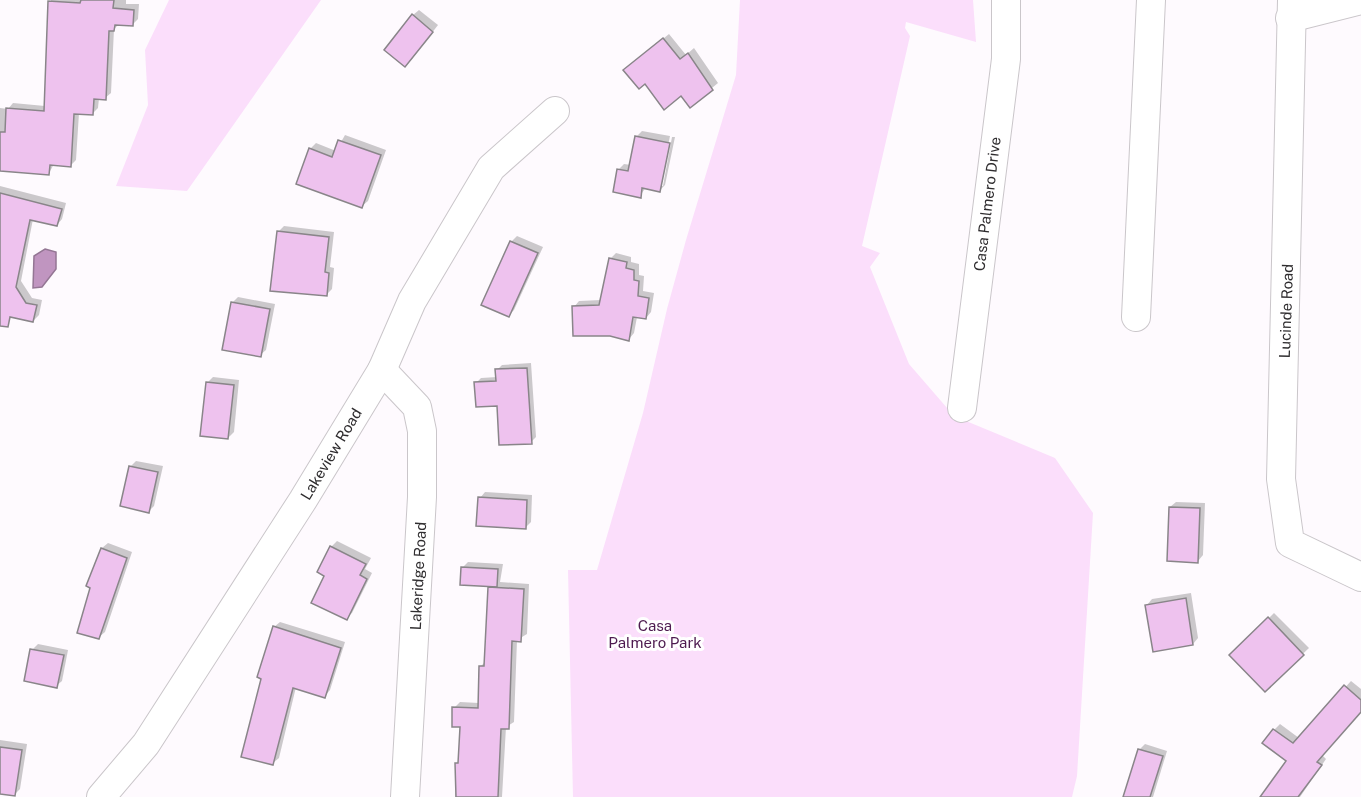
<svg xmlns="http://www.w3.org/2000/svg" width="1361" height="797" font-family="'Public Sans',sans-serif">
	<rect width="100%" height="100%" fill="#fefafe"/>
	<!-- green -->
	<g fill="#fbdefb">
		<polygon points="169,0 321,0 187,191 116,186 148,105 145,50"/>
		<polygon points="740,0 973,0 976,42 906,22 905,28 910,36 862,246 880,253 870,267 909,364 954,416 1055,458 1093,513 1077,776 1072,797 573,797 568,570 597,570 643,413 667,309 686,240 736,75"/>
	</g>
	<!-- water -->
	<polygon fill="#c095c0" stroke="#947694" stroke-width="1.5" points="45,249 56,252 56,269 42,287 33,288 34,256"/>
	<!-- shadow -->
	<g fill="#0003">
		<polygon points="51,0 126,0 126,4 139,4 138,19 132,25 119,24 114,29 111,93 105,98 99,98 98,108 93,113 79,113 76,160 70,166 54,164 49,173 0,170 0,108 8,109 13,103 45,106"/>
		<polygon points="419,10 438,25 411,60 413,15"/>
		<polygon points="669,34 686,55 694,48 718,83 690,106 681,94 631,65"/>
		<polygon points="642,131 670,136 660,186 663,186 672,137 675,137 665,185 660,190 646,187 640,196 614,191 619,169 624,164 631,165 636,137"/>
		<polygon points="345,135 386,150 368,201 362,206 310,149 316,143 336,151"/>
		<polygon points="0,186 66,203 62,219 57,225 33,219 21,281 32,298 42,300 39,315 33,321 0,314"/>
		<polygon points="284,226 334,232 330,267 334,268 332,289 326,295 278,232"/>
		<polygon points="517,236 543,247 514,310 508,316 483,304 512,241"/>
		<polygon points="616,253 631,257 631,262 639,264 639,275 644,276 643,291 654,293 651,312 646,318 637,317 634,333 629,339 574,307 579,301 601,300 610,259"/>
		<polygon points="238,297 275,304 266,350 260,355 232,303"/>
		<polygon points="531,363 536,437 531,442 476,383 481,378 497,377 497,370 502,365"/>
		<polygon points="213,377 239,380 234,432 228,438 207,383"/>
		<polygon points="136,461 163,466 154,506 149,511 122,505 131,466"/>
		<polygon points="485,492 532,495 531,522 525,528 480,498"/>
		<polygon points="1176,502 1205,503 1203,555 1198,561 1170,507"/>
		<polygon points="337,541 371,558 365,569 372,573 352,613 346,618 331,547"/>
		<polygon points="108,543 132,552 105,632 99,637 92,587 88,585 102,548"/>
		<polygon points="468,562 503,564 500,582 529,584 527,634 517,640 514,722 506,727 502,797 455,797 461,726 454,708 460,702 479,703 481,666 486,661 489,588 492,585 462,568"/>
		<polygon points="1191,593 1198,638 1193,644 1147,605 1152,599"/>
		<polygon points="1274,613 1309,648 1265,690 1231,655"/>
		<polygon points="280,622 345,642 330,690 325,696 296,687 279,758 273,763 274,627"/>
		<polygon points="38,644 68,650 62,681 56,686 32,650"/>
		<polygon points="1351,681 1361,689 1361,711 1322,755 1326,759 1300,797 1261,797 1288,761 1274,730 1280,724 1299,738"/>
		<polygon points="0,740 27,744 20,789 15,794 0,792"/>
		<polygon points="1145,744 1167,751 1153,797 1125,797 1140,749"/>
	</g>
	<!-- building -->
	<g fill="#eec2ee" stroke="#898589" stroke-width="1.5">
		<polygon points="81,0 114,0 113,8 134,10 133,26 115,25 114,31 109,31 106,100 94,99 93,115 74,114 71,167 50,165 49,175 0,171 0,132 5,132 6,108 44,111 48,1 80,3"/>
		<polygon points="412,14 433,32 405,67 384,50"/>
		<polygon points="663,38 680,59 688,53 713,90 690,108 681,96 664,110 645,84 639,89 623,70"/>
		<polygon points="635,136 670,143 660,192 642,188 641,198 613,192 617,169 628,171"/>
		<polygon points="338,140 381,155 362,208 296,184 309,148 332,157"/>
		<polygon points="0,193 62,209 57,226 30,220 16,287 26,303 37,305 33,322 10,317 8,327 0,326"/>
		<polygon points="277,231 329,237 325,272 329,273 327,296 270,291"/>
		<polygon points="510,241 538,253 509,317 481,305"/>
		<polygon points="609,258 627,262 626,268 634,270 634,280 639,281 638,296 649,298 646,319 633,317 629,341 610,336 573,336 572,306 599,305"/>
		<polygon points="231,302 270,309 261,357 222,350"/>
		<polygon points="527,368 532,444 499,445 497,406 476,407 474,382 496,381 495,369"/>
		<polygon points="206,382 234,385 228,439 200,436"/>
		<polygon points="129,466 158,472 149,513 120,506"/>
		<polygon points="478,497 527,500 526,529 476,526"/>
		<polygon points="1169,507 1200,508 1198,563 1167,561"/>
		<polygon points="330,546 366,564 360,575 367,579 347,620 311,603 324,576 317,572"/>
		<polygon points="101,548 127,558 99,639 77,633 90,588 86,586"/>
		<polygon points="461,567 498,569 497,587 460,585"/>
		<polygon points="488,587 524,589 521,642 512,641 509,729 501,729 498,797 456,797 455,763 458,763 460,727 452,727 452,707 478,708 479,666 484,666"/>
		<polygon points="1186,598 1193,645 1153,652 1145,605"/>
		<polygon points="1268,617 1304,655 1265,692 1229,655"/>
		<polygon points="273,626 341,648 325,698 293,688 273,765 241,757 261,679 257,677"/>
		<polygon points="30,649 64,655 57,688 24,681"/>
		<polygon points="1344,685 1361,700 1361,712 1317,762 1322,765 1298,797 1260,797 1286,761 1262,743 1273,729 1293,743"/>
		<polygon points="0,747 22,750 15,796 0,794"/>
		<polygon points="1138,749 1163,756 1150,797 1123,797"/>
	</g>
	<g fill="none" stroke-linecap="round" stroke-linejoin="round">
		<defs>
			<g id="minor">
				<polyline points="1292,0 1281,479 1290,543 1361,577"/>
				<polyline points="1290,18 1361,0"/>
				<polyline points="1136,317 1151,0"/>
				<polyline points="382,370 417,407 422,431 422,497 405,797"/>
				<polyline points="962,408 1006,59 1006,0"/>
				<polyline points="101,797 146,744 303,500 382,370 412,301 491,168 555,111"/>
			</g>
		</defs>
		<!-- minor casing -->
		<use href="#minor" stroke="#cac6ca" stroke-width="30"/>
		<!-- minor -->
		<use href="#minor" stroke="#fff" stroke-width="28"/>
	</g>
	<g text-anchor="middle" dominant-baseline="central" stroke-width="6" stroke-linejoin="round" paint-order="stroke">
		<!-- street labels -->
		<g font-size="15" fill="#2f2d2f" stroke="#fff">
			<text transform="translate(987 204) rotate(-83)">Casa Palmero Drive</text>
			<text transform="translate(1286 311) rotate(-88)">Lucinde Road</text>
			<text transform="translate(331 454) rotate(-59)">Lakeview Road</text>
			<text transform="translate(418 576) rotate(-87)">Lakeridge Road</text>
		</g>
		<!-- park labels -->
		<g font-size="15" fill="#4e1b50" stroke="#fff">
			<text x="655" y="625">Casa<tspan x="655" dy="17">Palmero Park</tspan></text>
		</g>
	</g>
</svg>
